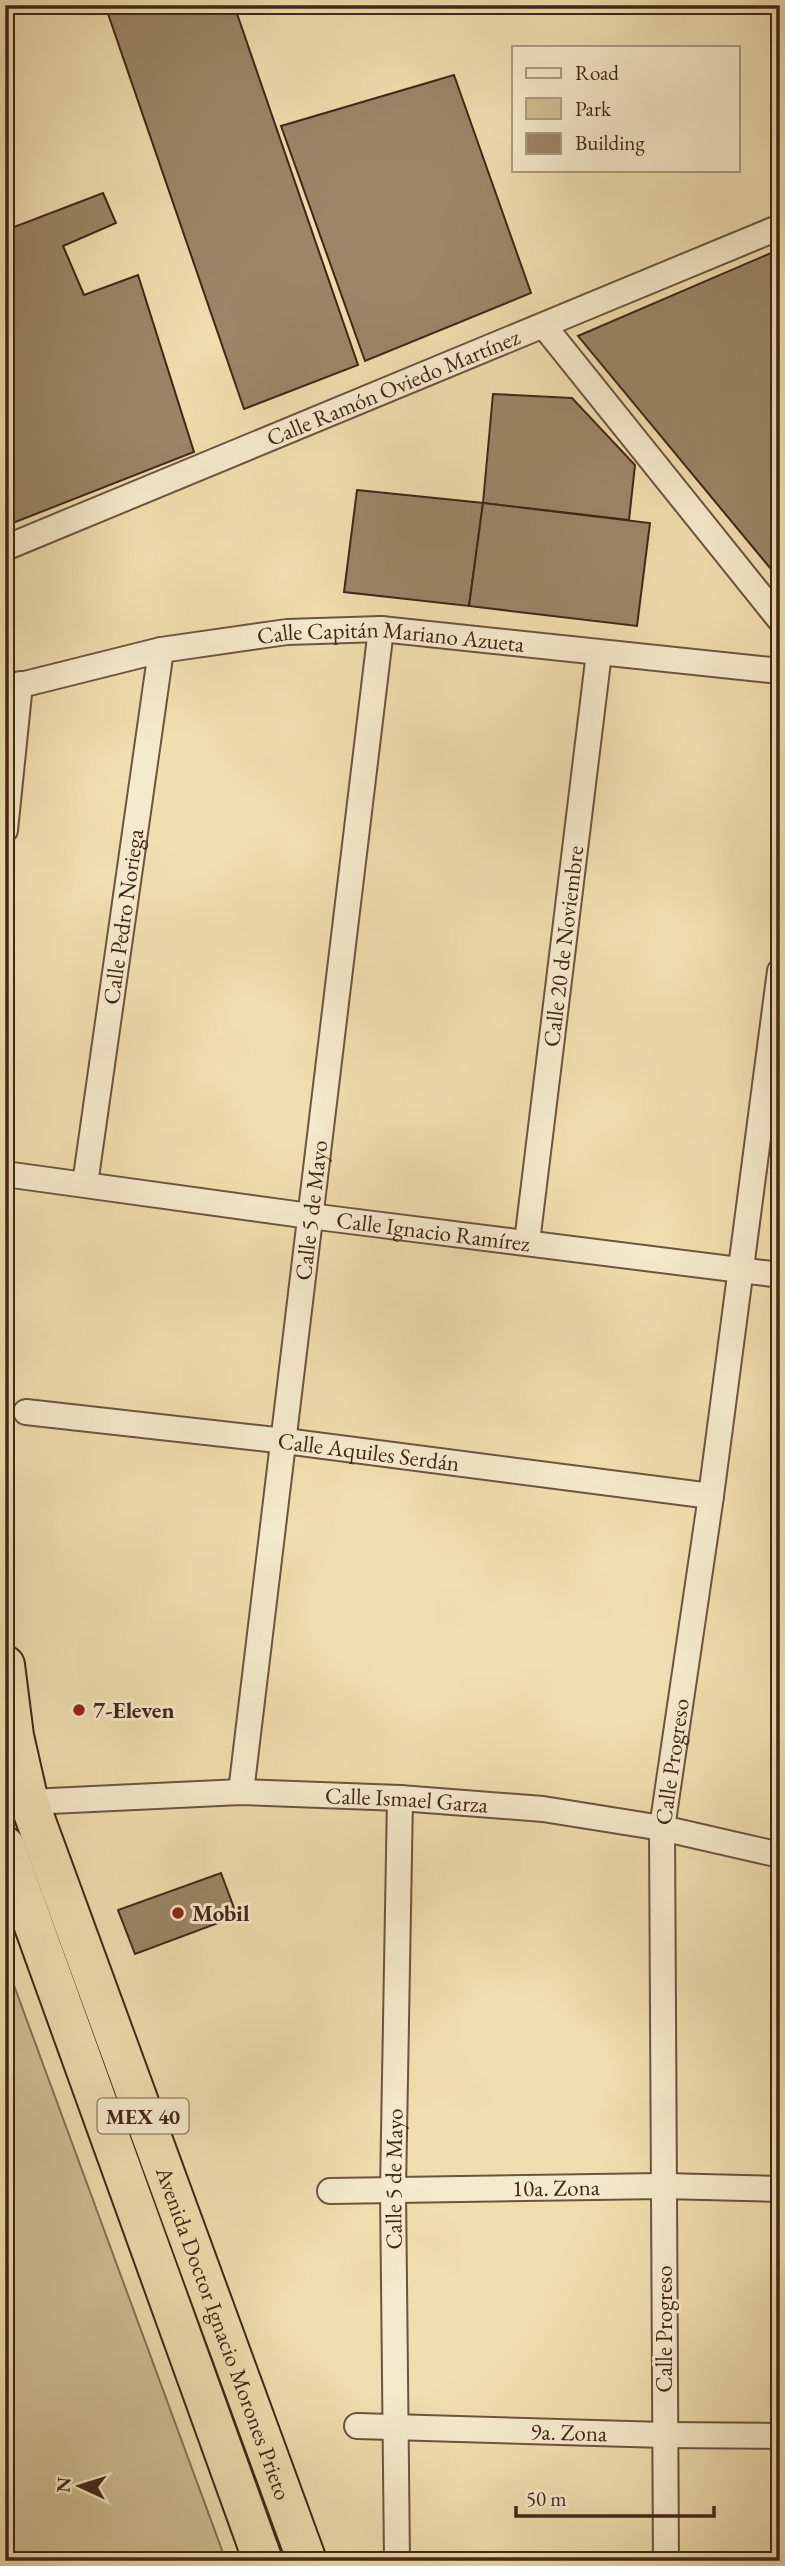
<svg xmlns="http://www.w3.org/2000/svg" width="785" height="2566" font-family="'EB Garamond',serif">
	<rect width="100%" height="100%" fill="#efdeaf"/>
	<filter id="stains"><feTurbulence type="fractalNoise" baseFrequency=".00286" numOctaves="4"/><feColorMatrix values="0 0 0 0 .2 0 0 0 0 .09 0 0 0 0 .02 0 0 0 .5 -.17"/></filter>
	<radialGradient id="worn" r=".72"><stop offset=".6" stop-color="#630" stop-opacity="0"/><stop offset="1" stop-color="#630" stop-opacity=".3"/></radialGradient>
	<!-- green -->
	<polygon fill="#d1bf95" stroke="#897256" stroke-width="2" points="5,1961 226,2561 5,2561"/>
	<!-- building -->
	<g fill="#9b8667" stroke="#412618" stroke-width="2">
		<polygon points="105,5 234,5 358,365 244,409"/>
		<polygon points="454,75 531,293 365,361 281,126"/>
		<polygon points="103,193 116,223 63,246 84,295 138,275 194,452 5,526 5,219 9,229"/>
		<polygon points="771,253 780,266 780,580 578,336"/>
		<polygon points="493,394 572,398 635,465 629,520 483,503"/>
		<polygon points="357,490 483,503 469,606 344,592"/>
		<polygon points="483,503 650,523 637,626 469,606"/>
		<polygon points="221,1873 237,1916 135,1954 118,1910"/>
	</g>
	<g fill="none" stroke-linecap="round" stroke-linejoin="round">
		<defs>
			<g id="street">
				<polyline points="544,326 780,620"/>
				<path id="s1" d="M5 548 780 227"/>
				<path id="s2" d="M5 689 161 650 287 632 381 629 780 671"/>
				<polyline points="5,830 20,684"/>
				<path id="s3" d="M5 1174 310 1216 780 1275"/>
				<path id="s4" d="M85 1184 161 650"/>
				<path id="s5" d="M527 1242 599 653"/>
				<path id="s6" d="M26 1412 285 1441 711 1496"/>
				<path id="s7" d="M241 1792 381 629"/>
				<path id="s8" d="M29 1802 241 1792 400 1798 543 1809 662 1828 780 1855"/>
				<path id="s9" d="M330 2191 663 2186 780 2189"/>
				<path id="s10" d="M357 2426 664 2435 780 2436"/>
				<path id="s11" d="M397 2561 393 2190 400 1798"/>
				<path id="s12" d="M666 2561 662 1828 711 1496 780 971"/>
			</g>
			<g id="highway">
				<path id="s13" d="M5 1665 14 1736 29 1802 307 2561"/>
				<polyline points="5,1846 263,2561"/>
			</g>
		</defs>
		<!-- street casing -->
		<use href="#street" stroke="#6c543e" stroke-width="28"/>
		<!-- highway casing -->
		<use href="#highway" stroke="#412618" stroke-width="42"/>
		<!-- street -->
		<use href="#street" stroke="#f5eacb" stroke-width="24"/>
		<!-- highway -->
		<use href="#highway" stroke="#efdeaf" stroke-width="38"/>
	</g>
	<!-- markers -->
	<g fill="#8f2418" stroke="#f5eacb" stroke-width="2.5">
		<circle cx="79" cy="1710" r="7"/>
		<circle cx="178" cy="1913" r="7"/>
	</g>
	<g text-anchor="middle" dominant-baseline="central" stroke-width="6" stroke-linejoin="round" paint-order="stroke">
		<!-- shield labels -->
		<rect fill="#f5eacb" stroke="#77614e" stroke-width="2" x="97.5" y="2098.5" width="91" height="35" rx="5"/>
		<g font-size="21" font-weight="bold" fill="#412618">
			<text x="143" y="2116">MEX 40</text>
		</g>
		<!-- street labels -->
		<g font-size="23" fill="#412618" stroke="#f5eacb">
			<text stroke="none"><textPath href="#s1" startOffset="420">Calle Ramón Oviedo Martínez</textPath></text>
			<text stroke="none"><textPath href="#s2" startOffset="392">Calle Capitán Mariano Azueta</textPath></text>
			<text stroke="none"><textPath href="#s4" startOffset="270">Calle Pedro Noriega</textPath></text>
			<text stroke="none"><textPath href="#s5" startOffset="298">Calle 20 de Noviembre</textPath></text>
			<text stroke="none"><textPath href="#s7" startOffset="586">Calle 5 de Mayo</textPath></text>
			<text stroke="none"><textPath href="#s3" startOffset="432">Calle Ignacio Ramírez</textPath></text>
			<text stroke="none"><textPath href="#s6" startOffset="345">Calle Aquiles Serdán</textPath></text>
			<text stroke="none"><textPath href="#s12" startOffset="800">Calle Progreso</textPath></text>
			<text stroke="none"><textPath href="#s8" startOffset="378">Calle Ismael Garza</textPath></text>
			<text stroke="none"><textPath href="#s11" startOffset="382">Calle 5 de Mayo</textPath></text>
			<text stroke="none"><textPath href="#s9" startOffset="226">10a. Zona</textPath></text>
			<text transform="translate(664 2329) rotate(-90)">Calle Progreso</text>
			<text stroke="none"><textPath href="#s13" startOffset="705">Avenida Doctor Ignacio Morones Prieto</textPath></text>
			<text stroke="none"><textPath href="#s10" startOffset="212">9a. Zona</textPath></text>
		</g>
		<!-- poi labels -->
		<g font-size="23" font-weight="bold" fill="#412618" stroke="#f5eacb" text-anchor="start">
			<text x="93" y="1710">7-Eleven</text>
			<text x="192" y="1913">Mobil</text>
		</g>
	</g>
	<!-- margin -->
	<rect width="785" height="2566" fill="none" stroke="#efdeaf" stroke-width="28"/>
	<rect x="7" y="7" width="771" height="2552" fill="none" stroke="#412618" stroke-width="3.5"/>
	<rect x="14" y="14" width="757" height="2538" fill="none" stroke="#412618" stroke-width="2"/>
	<!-- legend -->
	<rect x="512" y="46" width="228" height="126" fill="#f5eacb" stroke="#ad9c83" stroke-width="2"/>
	<rect x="526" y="68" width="35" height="10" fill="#f5eacb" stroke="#ad9c83" stroke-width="2"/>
	<text x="575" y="80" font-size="21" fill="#412618">Road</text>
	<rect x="526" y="98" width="35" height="21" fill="#d1bf95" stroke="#ad9c83" stroke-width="2"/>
	<text x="575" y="116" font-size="21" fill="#412618">Park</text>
	<rect x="526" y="133" width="35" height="21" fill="#9b8667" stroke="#ad9c83" stroke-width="2"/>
	<text x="575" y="150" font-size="21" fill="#412618">Building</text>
	<!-- north arrow -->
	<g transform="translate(80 2486) rotate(274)" stroke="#f5eacb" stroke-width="5" paint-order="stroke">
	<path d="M0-5L12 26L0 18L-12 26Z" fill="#412618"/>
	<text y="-10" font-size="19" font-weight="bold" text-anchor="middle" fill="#412618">N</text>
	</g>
	<!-- scale -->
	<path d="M516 2506v10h198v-10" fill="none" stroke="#412618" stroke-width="3.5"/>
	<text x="526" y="2506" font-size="21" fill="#412618" stroke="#f5eacb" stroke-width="5" paint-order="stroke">50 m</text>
	<rect width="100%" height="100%" filter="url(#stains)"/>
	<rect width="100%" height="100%" fill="url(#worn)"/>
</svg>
